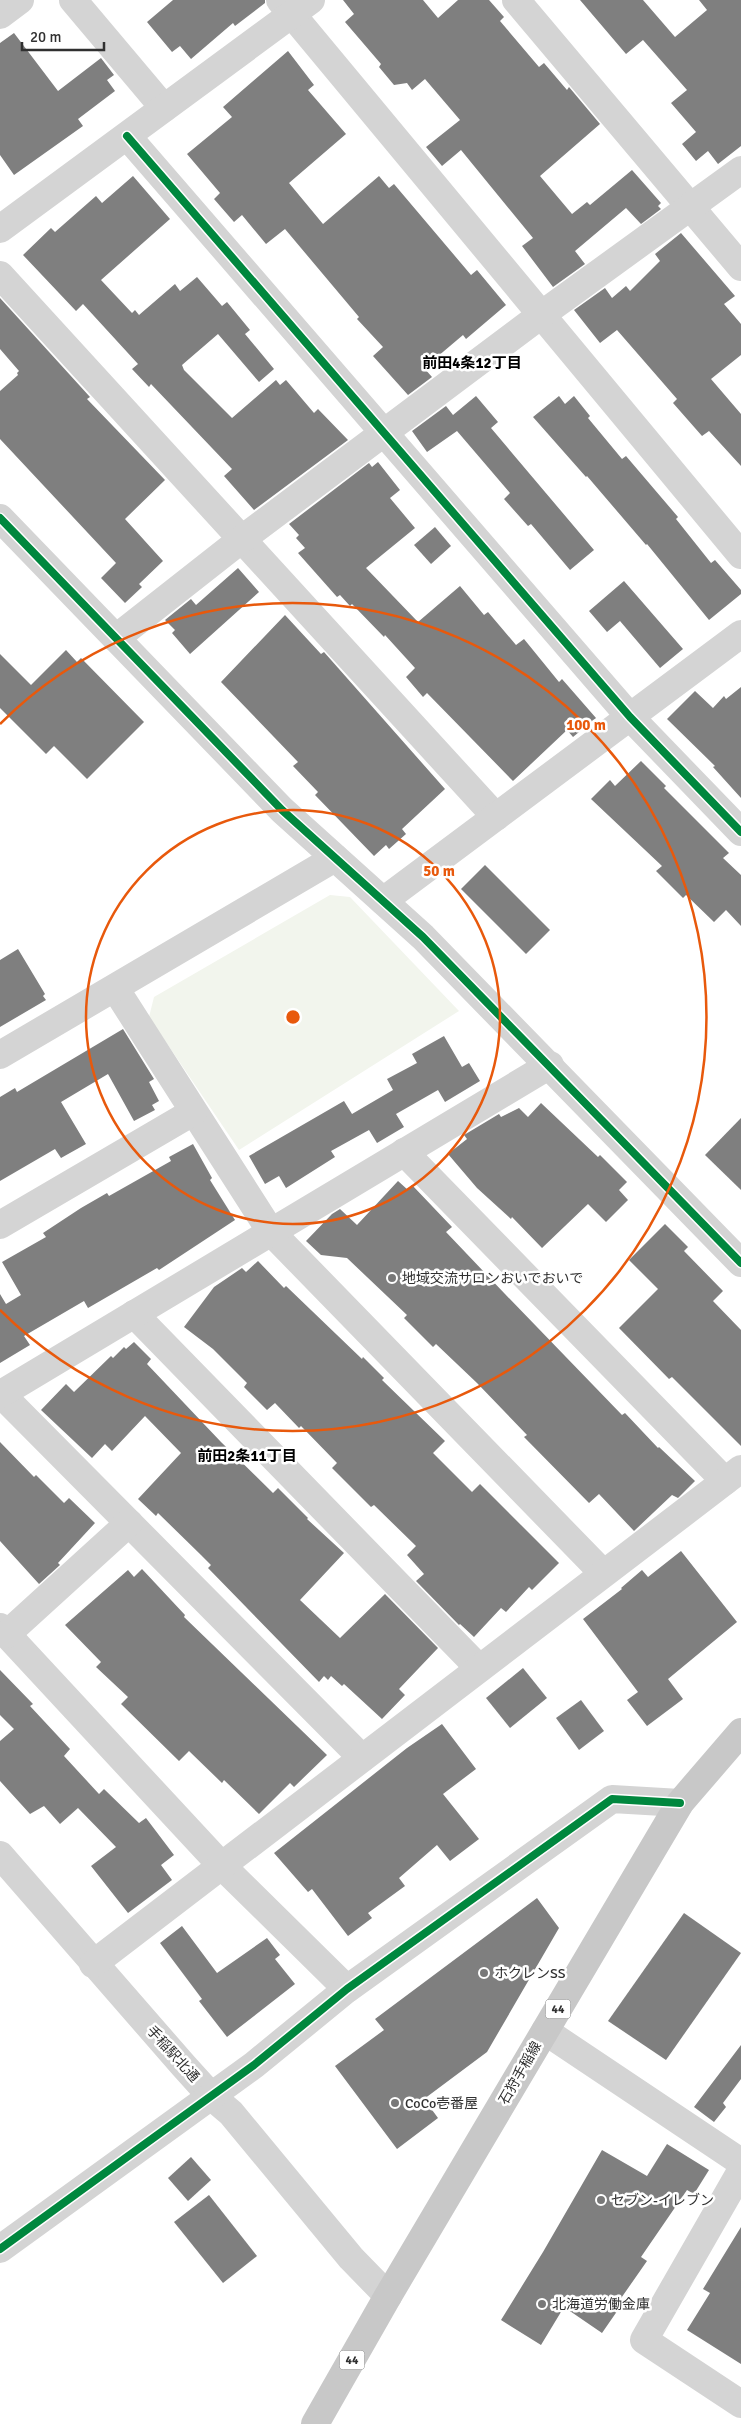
<svg xmlns="http://www.w3.org/2000/svg" width="741" height="2424" font-family="Signika,'Noto Sans JP',sans-serif">
	<rect width="100%" height="100%" fill="#fff"/>
	<!-- green -->
	<polygon fill="#f2f5ed" points="330,895 350,897 459,1011 239,1150 149,1017 154,997"/>
	<!-- building -->
	<g fill="#7f7f7f">
		<polygon points="173,0 265,0 265,3 235,26 233,23 191,59 180,46 172,52 147,22"/>
		<polygon points="343,0 423,0 438,18 458,0 489,0 504,17 500,21 539,67 544,63 567,90 569,87 600,124 540,176 572,214 587,202 590,205 632,170 661,203 658,206 661,209 641,224 626,208 575,251 585,264 553,287 522,246 533,238 461,150 442,166 426,147 460,120 425,79 412,90 407,83 394,85 379,67 381,64 345,22 354,14"/>
		<polygon points="580,0 643,0 675,37 707,10 699,0 741,0 741,146 718,164 708,151 696,161 682,144 696,132 671,103 687,90 643,40 626,54"/>
		<polygon points="14,33 58,91 101,58 114,75 107,80 115,91 78,119 83,126 14,175 0,155 0,43"/>
		<polygon points="288,51 314,85 308,90 346,134 289,183 323,224 379,176 389,188 394,184 471,275 477,270 506,305 466,339 463,335 424,368 432,377 408,395 373,356 383,347 357,319 359,317 285,229 266,244 242,215 234,222 214,199 220,193 187,154 232,117 223,107"/>
		<polygon points="133,176 170,219 101,280 132,313 135,310 139,315 175,284 180,291 197,277 222,306 227,302 250,330 245,334 274,369 259,382 218,334 182,365 184,370 232,418 276,380 280,385 286,380 314,413 318,409 348,440 254,510 224,476 232,469 151,384 149,387 132,369 138,364 83,304 76,311 23,255 51,228 55,232 96,196 102,203"/>
		<polygon points="681,233 735,296 724,304 741,324 741,355 711,379 741,414 741,466 709,431 702,436 673,403 677,399 617,330 600,343 574,310 605,288 612,298 626,286 630,291 660,261 655,254"/>
		<polygon points="0,298 90,397 87,399 165,480 125,519 163,561 139,584 142,587 125,603 101,578 116,563 0,439 0,391 18,375 17,373 19,371 0,349"/>
		<polygon points="476,396 498,422 491,428 594,550 570,570 531,524 528,526 504,499 510,493 457,431 427,452 412,431 446,406 453,415"/>
		<polygon points="559,396 565,404 574,396 590,416 588,418 622,459 626,456 678,517 676,519 711,563 715,560 741,590 741,594 709,620 647,544 646,545 587,476 586,477 533,417"/>
		<polygon points="378,462 400,490 390,498 415,528 366,568 418,622 460,586 484,615 488,612 516,645 524,639 559,682 562,679 596,718 573,737 567,730 513,781 427,693 423,697 406,677 415,668 385,635 384,637 352,604 350,606 340,595 337,597 298,553 305,548 296,538 299,535 289,524 369,463 372,467"/>
		<polygon points="435,527 451,546 431,564 414,545"/>
		<polygon points="238,568 259,592 190,654 172,633 175,630 165,620 191,599 196,605"/>
		<polygon points="624,581 683,649 660,668 620,621 607,632 589,611"/>
		<polygon points="285,615 321,654 324,652 445,789 402,829 406,834 389,849 386,845 374,856 315,795 318,792 293,766 298,762 221,682"/>
		<polygon points="66,650 77,662 81,658 144,722 87,779 54,746 46,754 0,708 0,654 31,685"/>
		<polygon points="741,687 741,798 713,767 715,766 667,719 695,691 713,708 724,696 726,699"/>
		<polygon points="641,761 666,786 664,788 729,853 723,858 741,875 741,926 726,910 714,922 686,895 683,898 656,871 662,866 591,799 610,780 615,786"/>
		<polygon points="485,865 550,930 526,954 461,889"/>
		<polygon points="18,949 45,994 43,996 46,1000 0,1027 0,960"/>
		<polygon points="123,1029 154,1079 149,1082 159,1101 152,1105 155,1110 134,1121 108,1074 61,1102 86,1144 61,1158 55,1149 0,1181 0,1097 15,1088 17,1092"/>
		<polygon points="444,1036 462,1067 469,1063 480,1081 445,1102 438,1090 396,1114 404,1127 377,1143 369,1130 331,1151 335,1157 286,1188 279,1176 265,1184 249,1156 344,1101 352,1114 393,1090 387,1079 417,1063 412,1054"/>
		<polygon points="541,1103 598,1157 600,1155 627,1182 619,1190 628,1200 606,1222 588,1204 542,1248 512,1217 511,1219 477,1188 448,1154 467,1139 464,1135 499,1114 501,1117 519,1108 528,1117"/>
		<polygon points="741,1118 741,1190 705,1155"/>
		<polygon points="193,1144 212,1178 210,1180 235,1220 159,1270 157,1268 88,1308 84,1301 24,1336 30,1345 0,1363 0,1294 6,1304 21,1295 2,1262 46,1237 43,1233 81,1208 107,1193 109,1196 171,1161 169,1157"/>
		<polygon points="398,1181 408,1190 412,1185 452,1227 446,1232 505,1294 622,1415 625,1413 658,1448 659,1447 695,1481 678,1498 672,1495 634,1531 599,1494 589,1503 524,1437 527,1435 477,1383 436,1344 433,1347 404,1318 407,1315 347,1258 321,1255 306,1241 332,1214 340,1209 357,1225"/>
		<polygon points="665,1224 688,1247 684,1251 723,1291 713,1301 741,1330 741,1446 672,1377 669,1379 619,1328 658,1289 629,1260"/>
		<polygon points="258,1261 284,1288 286,1286 362,1359 363,1357 384,1378 382,1380 445,1441 433,1453 472,1492 480,1484 559,1563 532,1590 529,1587 506,1612 501,1608 474,1637 460,1624 459,1625 416,1581 424,1574 407,1555 416,1546 374,1505 371,1507 332,1468 337,1463 301,1426 299,1428 275,1403 267,1410 244,1387 247,1383 213,1349 184,1327 214,1287 242,1268 246,1272"/>
		<polygon points="134,1342 151,1359 147,1364 221,1442 273,1493 278,1488 308,1518 307,1519 344,1553 300,1600 340,1638 385,1594 438,1648 399,1689 405,1695 382,1719 344,1684 342,1686 331,1676 328,1680 324,1676 319,1682 208,1568 211,1565 201,1555 158,1513 156,1516 138,1499 181,1453 145,1416 112,1451 105,1444 92,1458 41,1410 66,1384 74,1392 111,1356 113,1358 124,1347 126,1349"/>
		<polygon points="0,1442 34,1477 36,1475 64,1503 69,1498 95,1523 58,1563 60,1565 39,1584 0,1541"/>
		<polygon points="681,1551 737,1622 668,1679 683,1699 647,1726 627,1700 638,1692 583,1619 622,1589 621,1588 642,1570 648,1577"/>
		<polygon points="142,1569 185,1615 184,1617 327,1755 294,1787 290,1783 259,1814 224,1780 222,1783 189,1751 179,1761 121,1704 128,1697 96,1667 101,1662 65,1625 128,1570 134,1577"/>
		<polygon points="523,1668 547,1698 510,1728 486,1698"/>
		<polygon points="0,1670 33,1704 30,1706 70,1749 64,1756 99,1794 104,1789 139,1823 146,1818 174,1855 161,1865 172,1880 128,1913 91,1866 116,1847 78,1808 60,1824 44,1806 30,1814 0,1781 0,1741 14,1729 0,1715"/>
		<polygon points="581,1700 604,1731 579,1750 556,1718"/>
		<polygon points="442,1724 476,1769 443,1794 479,1839 450,1861 437,1845 399,1878 405,1886 368,1913 372,1918 348,1936 312,1889 308,1892 274,1853 407,1748"/>
		<polygon points="537,1898 559,1928 487,2052 424,2099 438,2118 397,2149 335,2066 384,2030 375,2019"/>
		<polygon points="684,1913 741,1953 666,2060 608,2021"/>
		<polygon points="182,1926 217,1973 267,1938 280,1955 275,1959 295,1984 227,2037 199,2001 202,1999 160,1943"/>
		<polygon points="741,2045 741,2079 723,2103 726,2107 714,2122 694,2107"/>
		<polygon points="667,2144 709,2170 694,2194 687,2190 641,2257 647,2261 617,2304 620,2307 602,2333 564,2307 541,2345 501,2320 543,2252 602,2150 647,2176"/>
		<polygon points="191,2157 211,2180 188,2201 168,2178"/>
		<polygon points="209,2195 257,2256 223,2283 174,2222"/>
		<polygon points="741,2227 741,2364 687,2330 710,2293 703,2289"/>
	</g>
	<g fill="none" stroke-linecap="round" stroke-linejoin="round">
		<!-- minor -->
		<g stroke="#d4d4d4" stroke-width="28">
			<polyline points="73,0 164,108"/>
			<polyline points="280,0 741,555"/>
			<polyline points="516,0 741,267"/>
			<polyline points="0,15 20,0"/>
			<polyline points="127,136 630,717 741,832"/>
			<polyline points="0,229 311,0"/>
			<polyline points="0,275 496,817"/>
			<polyline points="0,518 282,810 423,937 741,1263"/>
			<polyline points="116,638 242,539 541,315 741,170"/>
			<polyline points="383,901 741,634"/>
			<polyline points="115,988 271,1232 603,1573"/>
			<polyline points="0,1055 335,858"/>
			<polyline points="404,1152 725,1481"/>
			<polyline points="0,1225 193,1112"/>
			<polyline points="134,1314 479,1668"/>
			<polyline points="0,1393 362,1758"/>
			<polyline points="1,1394 550,1065"/>
			<polyline points="0,1627 221,1865 347,1989"/>
			<polyline points="7,1634 129,1523"/>
			<polyline points="0,1855 183,2065 211,2096 231,2113 351,2258 388,2296"/>
			<polyline points="93,1964 741,1469"/>
			<polyline points="545,2031 741,2162"/>
			<polyline points="741,2171 644,2340 741,2404"/>
			<polyline points="0,2249 254,2065 347,1989 612,1799 680,1803"/>
		</g>
		<!-- major -->
		<polyline stroke="#c8c8c8" stroke-width="28" points="315,2424 388,2296 680,1803 741,1732"/>
		<defs>
			<g id="cycleway">
				<polyline points="127,136 630,717 741,832"/>
				<polyline points="0,518 282,810 423,937 741,1263"/>
				<polyline points="0,2249 254,2065 347,1989 612,1799 680,1803"/>
			</g>
		</defs>
		<!-- cycleway casing -->
		<use href="#cycleway" stroke="#fff" stroke-width="11"/>
		<!-- cycleway -->
		<use href="#cycleway" stroke="#00873e" stroke-width="8"/>
	</g>
	<!-- distance rings -->
	<g fill="none" stroke="#e8590c" stroke-width="2.5">
		<circle cx="293" cy="1017" r="207"/>
		<path d="M0 724A414 414 0 1 1 0 1310"/>
	</g>
	<!-- markers -->
	<g fill="#787878" stroke="#fff" stroke-width="2">
		<circle cx="392" cy="1278" r="5"/>
		<circle cx="484" cy="1973" r="5"/>
		<circle cx="395" cy="2103" r="5"/>
		<circle cx="601" cy="2200" r="5"/>
		<circle cx="542" cy="2304" r="5"/>
	</g>
	<g text-anchor="middle" dominant-baseline="central" stroke-width="5" stroke-linejoin="round" paint-order="stroke">
		<!-- shield labels -->
		<g fill="#fff" stroke="#6e6e6e" stroke-width="1">
			<rect x="545.5" y="1999.5" width="25" height="19" rx="4"/>
			<rect x="339.5" y="2350.5" width="25" height="19" rx="4"/>
		</g>
		<g font-size="12" font-weight="bold" fill="#303030">
			<text x="558" y="2009">44</text>
			<text x="352" y="2360">44</text>
		</g>
		<!-- poi labels -->
		<g font-size="14" fill="#303030" stroke="#fff" text-anchor="start">
			<text x="402" y="1278">地域交流サロンおいでおいで</text>
			<text x="494" y="1973">ホクレンSS</text>
			<text x="405" y="2103">CoCo壱番屋</text>
			<text x="611" y="2200">セブン-イレブン</text>
			<text x="552" y="2304">北海道労働金庫</text>
		</g>
		<!-- street labels -->
		<g font-size="14" fill="#303030" stroke="#fff">
			<text transform="translate(173 2054) rotate(48)">手稲駅北通</text>
			<text transform="translate(520 2073) rotate(-60)">石狩手稲線</text>
		</g>
		<!-- neighbourhood labels -->
		<g font-size="15" font-weight="bold" fill="#000" stroke="#fff">
			<text x="472" y="363">前田4条12丁目</text>
			<text x="247" y="1456">前田2条11丁目</text>
		</g>
	</g>
	<circle cx="293" cy="1017" r="8" fill="#e8590c" stroke="#fff" stroke-width="2.5"/>
	<g font-size="15" text-anchor="middle" font-weight="bold" fill="#e8590c" stroke="#fff" stroke-width="5" stroke-linejoin="round" paint-order="stroke">
		<text x="586" y="730">100 m</text>
		<text x="439" y="876">50 m</text>
	</g>
	<!-- scale -->
	<path d="M22 42v8h82v-8" fill="none" stroke="#303030" stroke-width="2.5"/>
	<text x="30" y="42" font-size="15" fill="#303030" stroke="#ffffff" stroke-width="4" paint-order="stroke">20 m</text>
</svg>
